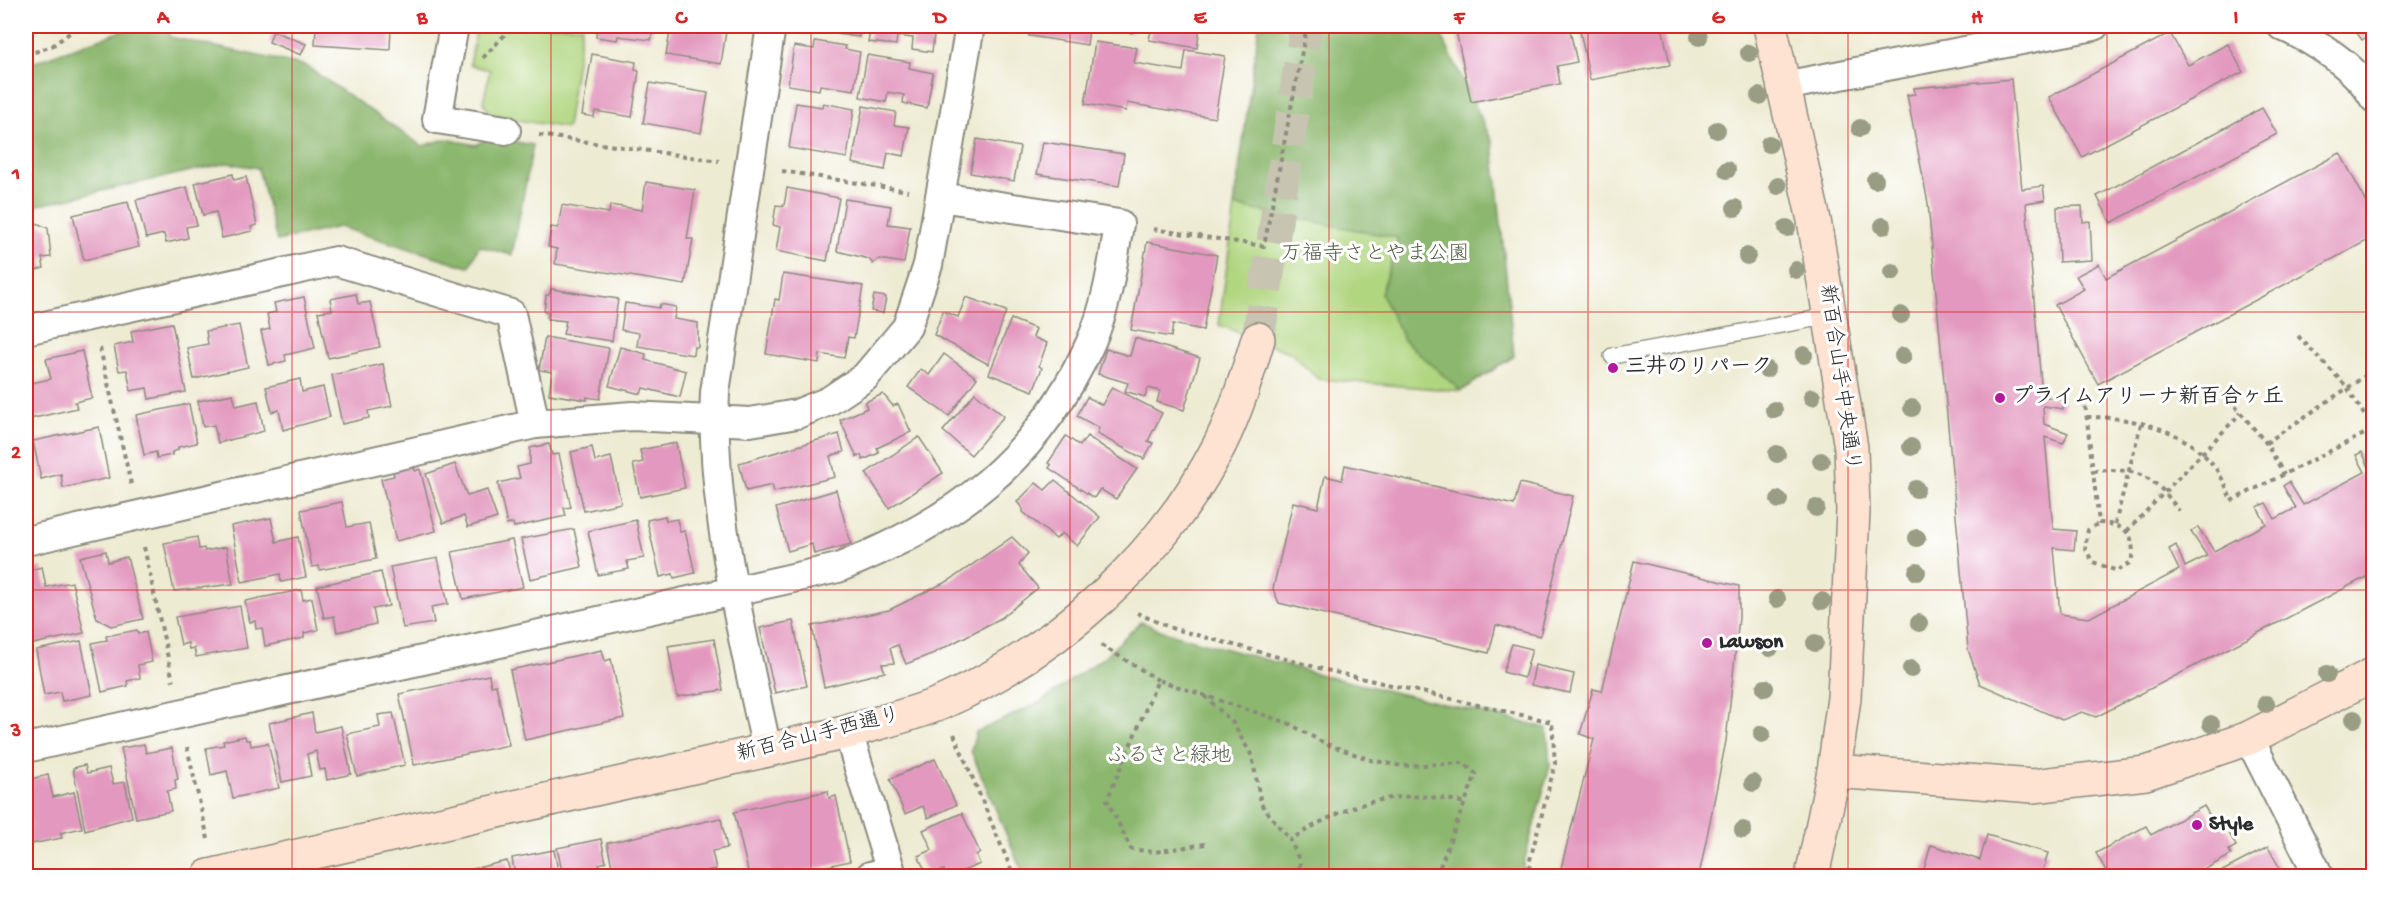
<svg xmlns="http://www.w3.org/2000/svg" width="2399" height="902" font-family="'Gochi Hand','Klee One',sans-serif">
	<rect width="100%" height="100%" fill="#fff"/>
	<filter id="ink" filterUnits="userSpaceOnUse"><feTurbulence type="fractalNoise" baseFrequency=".0167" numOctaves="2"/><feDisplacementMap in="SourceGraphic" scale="12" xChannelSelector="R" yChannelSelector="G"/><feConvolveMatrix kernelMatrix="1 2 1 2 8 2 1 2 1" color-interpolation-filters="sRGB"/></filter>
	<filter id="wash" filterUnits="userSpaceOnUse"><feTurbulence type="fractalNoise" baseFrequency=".008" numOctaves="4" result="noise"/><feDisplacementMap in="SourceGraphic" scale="24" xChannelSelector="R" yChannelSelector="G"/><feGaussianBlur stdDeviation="1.35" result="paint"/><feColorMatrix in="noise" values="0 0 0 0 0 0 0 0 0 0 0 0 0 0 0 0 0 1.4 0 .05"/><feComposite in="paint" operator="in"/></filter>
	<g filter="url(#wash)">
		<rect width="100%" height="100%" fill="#eeebd3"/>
		<!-- green -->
		<g fill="#b0d680" stroke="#6e8056" stroke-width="1.5">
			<polygon points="477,26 582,26 567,128 493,116 483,103 490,70 470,65"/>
			<polygon points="1259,26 1514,356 1461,391 1318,379 1291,353 1219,325"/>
		</g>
		<!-- forest -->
		<g fill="#8cb76e" stroke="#5c714c" stroke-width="1.5">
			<polygon points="136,26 167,26 170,37 306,66 422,146 446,139 476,145 489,137 533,145 512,255 479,246 469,267 339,227 277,241 258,168 227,163 26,208 26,65"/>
			<polygon points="1259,26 1437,26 1493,143 1514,356 1461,391 1404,340 1381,294 1398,238 1234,206"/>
			<polygon points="1141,622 1168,633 1329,677 1547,728 1550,766 1523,865 1525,876 1024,876 971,751 976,732 1039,703 1105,656"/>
		</g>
		<g id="blocks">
			<!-- building -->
			<g fill="#e399bf">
				<polygon points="195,26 256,26 256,29 195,31"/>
				<polygon points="316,26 391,26 390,50 315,45"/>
				<polygon points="597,26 653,26 651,40 618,36 617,40 596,37"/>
				<polygon points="671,26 720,26 720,30 726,31 721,64 666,55"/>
				<polygon points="796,26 819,26 818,31 812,30 812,34 803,32 803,28"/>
				<polygon points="830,26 860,26 859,37 838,34 839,28"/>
				<polygon points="871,26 935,26 932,52 912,49 913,38 897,36 896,45 868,42"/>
				<polygon points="1031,26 1089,29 1087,45 1029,36"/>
				<polygon points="1092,26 1133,26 1132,33"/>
				<polygon points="1152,26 1200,26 1197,48 1149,40"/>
				<polygon points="1455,26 1569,26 1577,62 1557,66 1560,84 1471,102"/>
				<polygon points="1579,26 1662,26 1670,65 1590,80"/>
				<polygon points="2352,26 2374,26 2374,32 2362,40"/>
				<polygon points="273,31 306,44 301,55 269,42"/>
				<polygon points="2170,33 2188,65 2228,44 2243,72 2082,157 2049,97"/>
				<polygon points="815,41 846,46 845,49 860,52 854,90 820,85 819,90 788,85 794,46 814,49"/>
				<polygon points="1095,42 1137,48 1134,63 1183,71 1186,50 1225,56 1215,118 1127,103 1126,111 1085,104"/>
				<polygon points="592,54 636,62 635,70 639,71 632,117 595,111 594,117 582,115"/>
				<polygon points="867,55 910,62 909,68 933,73 927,108 903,103 904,95 888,92 886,102 860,97"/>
				<polygon points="2011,79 2022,189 2043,186 2045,200 2026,203 2042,396 2064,400 2063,409 2043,406 2044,424 2068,433 2063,443 2045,437 2053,529 2076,531 2074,550 2054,548 2060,614 2089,618 2179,570 2169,549 2176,545 2185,567 2207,556 2191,532 2198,527 2214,551 2266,524 2257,507 2266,503 2275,519 2296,508 2283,486 2289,482 2303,505 2365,472 2356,455 2362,452 2370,469 2374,467 2374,573 2096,717 2082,712 2062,720 1980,684 1968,649 1928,203 1907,95 1915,94 1914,88"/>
				<polygon points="650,83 708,93 701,133 643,123"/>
				<polygon points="796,103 822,107 823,103 854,109 847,158 789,148"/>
				<polygon points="863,106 896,112 894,125 909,127 904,156 888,153 885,170 852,163"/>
				<polygon points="2262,108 2277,134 2111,223 2097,196"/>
				<polygon points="977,139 1020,147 1014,181 970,173"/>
				<polygon points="1043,142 1124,154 1119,186 1037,174"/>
				<polygon points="2340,153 2374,216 2374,237 2098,384 2055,305 2084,289 2076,276 2099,264 2106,278"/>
				<polygon points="233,174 234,180 246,177 257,225 251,227 252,231 222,238 216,212 203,215 195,183"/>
				<polygon points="646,182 695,190 687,239 693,239 685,285 555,264 557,249 548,247 551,227 558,228 562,205 609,213 610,205 642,210"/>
				<polygon points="187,187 197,225 186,227 188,238 166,243 164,234 146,238 136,200"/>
				<polygon points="787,188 839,198 827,261 776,251 780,227 773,225 776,205 784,206"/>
				<polygon points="845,199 891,206 888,224 910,227 904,263 879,259 873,264 869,259 837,251"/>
				<polygon points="128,202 139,247 84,260 73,215"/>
				<polygon points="2082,206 2083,222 2090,221 2092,260 2059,262 2057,207"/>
				<polygon points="34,222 48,228 51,257 42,258 44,268 26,273 26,224"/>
				<polygon points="1147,242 1217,255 1203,330 1173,324 1171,337 1131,330"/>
				<polygon points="783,274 863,286 854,338 848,337 844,358 820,354 819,363 766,354 775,299 779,300"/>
				<polygon points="551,289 618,299 612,341 563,334 566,321 547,319 548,312 544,312 546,295 549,295"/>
				<polygon points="356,294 358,304 370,302 380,347 328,358 318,312 332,310 330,299"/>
				<polygon points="874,295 886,297 883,313 871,311"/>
				<polygon points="304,297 315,348 285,355 286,361 269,365 261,331 270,329 267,314 276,312 274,303"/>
				<polygon points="966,297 1006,311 988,364 934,335 943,311 958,317"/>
				<polygon points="625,303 659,308 660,304 676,307 674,319 698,323 698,347 694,347 693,355 637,346 639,333 621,330"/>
				<polygon points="1011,319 1036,329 1033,337 1047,343 1039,366 1042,368 1033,391 989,374"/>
				<polygon points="172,323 186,392 149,399 147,388 131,391 127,370 119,371 114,346 133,342 131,331"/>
				<polygon points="239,325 248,367 194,379 187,348 208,344 206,331"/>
				<polygon points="545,337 609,348 600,399 587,397 587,400 549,394 552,372 539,370"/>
				<polygon points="1135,338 1200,358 1184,410 1157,402 1160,391 1148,388 1145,397 1125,391 1128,383 1098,374 1106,349 1130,356"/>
				<polygon points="620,347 646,354 645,360 686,371 680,397 643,388 641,394 609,386"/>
				<polygon points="82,351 92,398 75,402 77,408 30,419 26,384 51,379 46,359"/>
				<polygon points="944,354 977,378 949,416 908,387 921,369 929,375"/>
				<polygon points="383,364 392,406 368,411 369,418 342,424 332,375"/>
				<polygon points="300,379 302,392 323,387 330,417 283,430 279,410 272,412 266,387"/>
				<polygon points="1112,387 1162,413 1148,441 1153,443 1144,459 1097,434 1099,428 1077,416 1087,397 1102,405"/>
				<polygon points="975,393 1004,416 971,455 943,431"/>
				<polygon points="233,394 236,406 258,401 264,431 218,443 214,425 203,427 198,401"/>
				<polygon points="883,394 893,406 898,404 911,432 877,448 879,453 863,460 861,455 857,457 840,420 867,408 865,402"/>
				<polygon points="189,404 197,443 178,447 178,450 172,452 172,455 157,458 156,452 144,455 136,415"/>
				<polygon points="99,427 109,478 63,488 61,474 41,479 33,441"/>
				<polygon points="839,434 844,452 830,456 835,477 774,492 772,485 746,491 739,463"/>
				<polygon points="1066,436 1080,446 1087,436 1137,469 1116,499 1100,489 1094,498 1049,468 1051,465 1048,463"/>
				<polygon points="919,437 943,473 889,508 866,473"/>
				<polygon points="676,443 685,488 640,497 633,464 643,462 640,450"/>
				<polygon points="549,444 552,455 559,454 571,507 564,508 566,516 514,527 513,523 507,525 498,483 520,478 517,467 530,464 530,448"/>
				<polygon points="592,447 595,461 611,457 621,503 584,511 571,452"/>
				<polygon points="412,462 415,471 420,469 436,531 396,541 381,479 394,476 392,467"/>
				<polygon points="455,464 467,496 487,490 497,518 468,527 464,516 443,523 426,474"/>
				<polygon points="1345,465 1514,505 1520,483 1573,496 1540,636 1496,625 1489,653 1279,603 1273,589 1293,502 1318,508 1325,476 1342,480"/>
				<polygon points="1055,480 1100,517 1077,546 1062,533 1056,539 1023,512 1023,509 1017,502 1036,483 1045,490"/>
				<polygon points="836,490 851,544 814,554 812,544 788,551 776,508"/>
				<polygon points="342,502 347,527 369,523 376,559 320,570 319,566 312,567 301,510"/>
				<polygon points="665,516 666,521 677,519 680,532 685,531 695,573 674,578 673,574 660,577 647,520"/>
				<polygon points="271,518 276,542 298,537 306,577 281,582 280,574 242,582 231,526"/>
				<polygon points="636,520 644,558 627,561 629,569 598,575 588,531"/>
				<polygon points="574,529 582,567 530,579 521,539"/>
				<polygon points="197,537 199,549 204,548 205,551 226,547 233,584 174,591 164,543"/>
				<polygon points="1012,537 1028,553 1019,565 1038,588 1001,618 934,653 906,664 898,645 890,648 894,663 882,664 885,672 824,687 812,626 889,610 950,580"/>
				<polygon points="512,540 523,587 463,599 452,552"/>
				<polygon points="106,551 108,562 127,557 143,619 111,626 97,619 80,557"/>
				<polygon points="438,558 448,604 431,607 434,623 403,628 390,567"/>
				<polygon points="1634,561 1739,586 1739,618 1726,741 1699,876 1595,876 1561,868 1594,739 1580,734 1593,689 1602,691"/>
				<polygon points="42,567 46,587 72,582 84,633 33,644 29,627 26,628 26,571"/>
				<polygon points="381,572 389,606 373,609 376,624 337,632 334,616 324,618 317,586"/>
				<polygon points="301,590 303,600 312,598 318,630 304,633 304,638 265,646 262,628 256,629 255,621 250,622 245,601"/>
				<polygon points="240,606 247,648 196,657 194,648 189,649 188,643 181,645 175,617"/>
				<polygon points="793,621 807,686 775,693 760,628"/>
				<polygon points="137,630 138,634 146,632 152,662 138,665 140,678 127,681 128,686 102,692 92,643 107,640 106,636"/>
				<polygon points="714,639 723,690 677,697 668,646"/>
				<polygon points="81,641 92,695 62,701 60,692 44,695 36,650"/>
				<polygon points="1512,644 1532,649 1524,678 1503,672"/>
				<polygon points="602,650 605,661 611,659 624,718 525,740 510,670"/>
				<polygon points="1535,665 1574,674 1570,693 1531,685"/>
				<polygon points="489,675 491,686 496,685 509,745 414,765 399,694"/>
				<polygon points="312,713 315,732 341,726 351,774 327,780 325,769 320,770 316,751 307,754 311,776 282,782 269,723"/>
				<polygon points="393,713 405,765 357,776 347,734 380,727 378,715"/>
				<polygon points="245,736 246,740 250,740 251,746 268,743 279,788 233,798 227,771 211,775 206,748 224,745 223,741"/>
				<polygon points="144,744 146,753 172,748 178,779 175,780 176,789 167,791 171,811 136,818 121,748"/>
				<polygon points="935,759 956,805 928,818 923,806 905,814 890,779"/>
				<polygon points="85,765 87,773 109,768 113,784 125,782 132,817 85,830 73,768"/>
				<polygon points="48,775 53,797 74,792 82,828 60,833 62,838 26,845 26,780"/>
				<polygon points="828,791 829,798 836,796 850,861 783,876 771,876 770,871 749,875 734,812"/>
				<polygon points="2204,806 2214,823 2224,824 2236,846 2229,850 2231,855 2200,872 2203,875 2200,876 2109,876 2096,853 2146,826 2151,835"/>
				<polygon points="962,813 980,853 976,855 980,864 951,876 947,876 944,870 928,876 918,856 932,850 923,830"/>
				<polygon points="721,818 727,848 712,851 716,869 681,876 614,876 607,843"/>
				<polygon points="1987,835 2048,853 2041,876 1922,876 1931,845 1980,860"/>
				<polygon points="601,839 606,862 599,864 602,876 563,876 557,848"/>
				<polygon points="2268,847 2284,876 2213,876"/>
				<polygon points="554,850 559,876 515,876 512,858"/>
				<polygon points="507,861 511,876 460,876 459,872"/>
			</g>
		</g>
	</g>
	<g filter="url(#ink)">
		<use href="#blocks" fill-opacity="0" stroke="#8c8b7f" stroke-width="1.5"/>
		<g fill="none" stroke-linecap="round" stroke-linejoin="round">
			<!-- secondary-tunnel -->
			<polyline stroke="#c7c5b1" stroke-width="33" stroke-dasharray="33 16" stroke-linecap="butt" points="1258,339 1306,26"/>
			<defs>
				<polyline id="lane" points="1612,356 1830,316"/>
				<g id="street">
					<polyline points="454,26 437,119 506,130"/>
					<path d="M2282 26C2312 39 2357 67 2374 98"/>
					<polyline points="1784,86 2094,26"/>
					<polyline points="26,330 336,261 511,314 535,424"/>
					<polyline points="26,541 535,424 632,416 750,422 797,414 829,401 865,377 907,327 928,265 970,26"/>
					<polyline points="848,732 891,872 870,876"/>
					<polyline points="2249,738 2319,876"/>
					<path d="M26 748 838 568C955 521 1036 462 1090 344 1107 307 1113 263 1119 224L940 197"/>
					<path d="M767 750C743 637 710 507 715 392L771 26"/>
				</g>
				<g id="secondary">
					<polyline points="1770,26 1814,220 1851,448 1853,511 1844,698 1834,771 1812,876"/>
					<polyline points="1834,771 2033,786 2146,773 2249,738 2374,674"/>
					<path d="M209 876 848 732C879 722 913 715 943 702 1058 650 1161 559 1219 446 1236 412 1247 376 1258 339"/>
				</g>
			</defs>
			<!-- lane casing -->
			<use href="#lane" stroke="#8c8b7f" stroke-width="18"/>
			<!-- street casing -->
			<use href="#street" stroke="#8c8b7f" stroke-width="32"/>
			<!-- secondary casing -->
			<use href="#secondary" stroke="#8c8b7f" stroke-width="36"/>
			<!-- path -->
			<g stroke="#8c8b7f" stroke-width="4" stroke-dasharray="4.5 4.5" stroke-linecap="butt">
				<polyline points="26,55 52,46 79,26"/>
				<polyline points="483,58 513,26"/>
				<polyline points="539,135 719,161"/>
				<polyline points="782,171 908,191"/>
				<polyline points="1153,229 1264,246 1307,26"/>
				<polyline points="2298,336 2347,387 2373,429"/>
				<polyline points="100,348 131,484"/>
				<path d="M2080 401 2085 403 2099 523C2126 524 2137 535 2131 562L2117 571 2093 562 2085 549 2088 530 2099 523"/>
				<polyline points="2235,406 2266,443 2284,474"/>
				<path d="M2087 417C2146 417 2213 436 2231 501L2374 429"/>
				<polyline points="2266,443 2374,370"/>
				<path d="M2093 471C2137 467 2154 475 2179 511"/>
				<polyline points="2115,524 2142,420"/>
				<polyline points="2127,531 2241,413"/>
				<polyline points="144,547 173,681"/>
				<polyline points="1137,613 1171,628 1330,671 1552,722 1555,764 1529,864 1531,874 1536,876"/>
				<polyline points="1101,645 1158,680"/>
				<polyline points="1205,696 1233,723 1252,756 1261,804 1290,840"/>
				<polyline points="954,734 1014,876"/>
				<polyline points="187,747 208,839"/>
				<polyline points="1205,844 1154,852 1131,849 1107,800 1158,680 1288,723 1324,743 1371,760 1402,766 1464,763 1476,774 1439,869 1440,876"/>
				<path d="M1299 876 1300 862 1290 840C1349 803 1396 786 1466 803"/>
			</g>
			<!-- lane -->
			<use href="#lane" stroke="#fff" stroke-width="15"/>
			<!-- street -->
			<use href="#street" stroke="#fff" stroke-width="28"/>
			<!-- secondary -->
			<use href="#secondary" stroke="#fee3d2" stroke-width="33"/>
		</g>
		<!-- trees -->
		<g fill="#999d84">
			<circle cx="1699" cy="37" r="9"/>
			<circle cx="1749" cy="53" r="9"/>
			<circle cx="1759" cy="96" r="9"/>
			<circle cx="1860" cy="128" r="9"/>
			<circle cx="1717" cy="130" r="9"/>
			<circle cx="1769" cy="144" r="9"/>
			<circle cx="1727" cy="170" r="9"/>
			<circle cx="1875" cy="180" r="9"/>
			<circle cx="1778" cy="186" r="9"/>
			<circle cx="1735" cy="208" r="9"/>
			<circle cx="1883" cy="226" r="9"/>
			<circle cx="1787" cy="228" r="9"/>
			<circle cx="1747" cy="256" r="9"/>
			<circle cx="1796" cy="270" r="9"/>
			<circle cx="1892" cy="272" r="9"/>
			<circle cx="1901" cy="315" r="9"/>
			<circle cx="1804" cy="355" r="9"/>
			<circle cx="1903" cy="356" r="9"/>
			<circle cx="1766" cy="369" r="9"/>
			<circle cx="1812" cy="397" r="9"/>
			<circle cx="1912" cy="408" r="9"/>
			<circle cx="1774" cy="410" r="9"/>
			<circle cx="1911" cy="447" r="9"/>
			<circle cx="1777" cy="454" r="9"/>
			<circle cx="1821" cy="461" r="9"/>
			<circle cx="1916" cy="489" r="9"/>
			<circle cx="1779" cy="500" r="9"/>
			<circle cx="1816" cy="508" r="9"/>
			<circle cx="1917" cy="538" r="9"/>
			<circle cx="1917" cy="572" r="9"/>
			<circle cx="1777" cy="599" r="9"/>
			<circle cx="1822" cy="601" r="9"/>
			<circle cx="1919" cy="623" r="9"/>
			<circle cx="1815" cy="643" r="9"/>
			<circle cx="1770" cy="648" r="9"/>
			<circle cx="1911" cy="669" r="9"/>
			<circle cx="2327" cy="674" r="9"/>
			<circle cx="1765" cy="688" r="9"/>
			<circle cx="2266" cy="704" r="9"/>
			<circle cx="2354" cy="719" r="9"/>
			<circle cx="2211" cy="724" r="9"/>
			<circle cx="1762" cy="734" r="9"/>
			<circle cx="1753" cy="783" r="9"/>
			<circle cx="1743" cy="830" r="9"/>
		</g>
	</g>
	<!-- grid -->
	<path fill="none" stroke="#d62828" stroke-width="1.5" stroke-opacity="0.55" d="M292 26V876M551 26V876M811 26V876M1070 26V876M1329 26V876M1588 26V876M1848 26V876M2107 26V876M26 312H2374M26 590H2374"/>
	<!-- markers -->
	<g fill="#b5179e" stroke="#fff" stroke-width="2">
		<circle cx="1613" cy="368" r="6"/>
		<circle cx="2000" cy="398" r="6"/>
		<circle cx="1707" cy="643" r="6"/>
		<circle cx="2197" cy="825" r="6"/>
	</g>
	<g text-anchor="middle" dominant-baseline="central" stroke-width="6" stroke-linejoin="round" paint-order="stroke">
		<!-- park labels -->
		<g font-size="21" fill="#535e44" stroke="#fff">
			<text x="1375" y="255">万福寺さとやま公園</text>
			<text x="1169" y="757">ふるさと緑地</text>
		</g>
		<!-- poi labels -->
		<g font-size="21" font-weight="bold" fill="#2b2b2b" stroke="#fff" text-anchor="start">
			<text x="1625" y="368">三井のリパーク</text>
			<text x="2012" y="398">プライムアリーナ新百合ヶ丘</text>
			<text x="1719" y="643">Lawson</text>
			<text x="2209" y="825">Style</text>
		</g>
		<!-- street labels -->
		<g font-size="21" fill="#2b2b2b" stroke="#fff">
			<text transform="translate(1838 378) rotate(82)">新百合山手中央通り</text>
			<text transform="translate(819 736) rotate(-14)">新百合山手西通り</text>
		</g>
	</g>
	<!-- margin -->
	<rect width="2399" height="902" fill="none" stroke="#fff" stroke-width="66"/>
	<rect x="33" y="33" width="2333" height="836" fill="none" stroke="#d62828" stroke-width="2"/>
	<g font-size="20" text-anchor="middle" font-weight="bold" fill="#d62828">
		<text x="163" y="23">A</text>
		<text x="422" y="23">B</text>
		<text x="681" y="23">C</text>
		<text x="940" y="23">D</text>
		<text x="1200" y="23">E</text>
		<text x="1459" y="23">F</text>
		<text x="1718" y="23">G</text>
		<text x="1977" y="23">H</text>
		<text x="2236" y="23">I</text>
		<text x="16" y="179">1</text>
		<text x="16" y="458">2</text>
		<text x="16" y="736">3</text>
	</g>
</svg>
